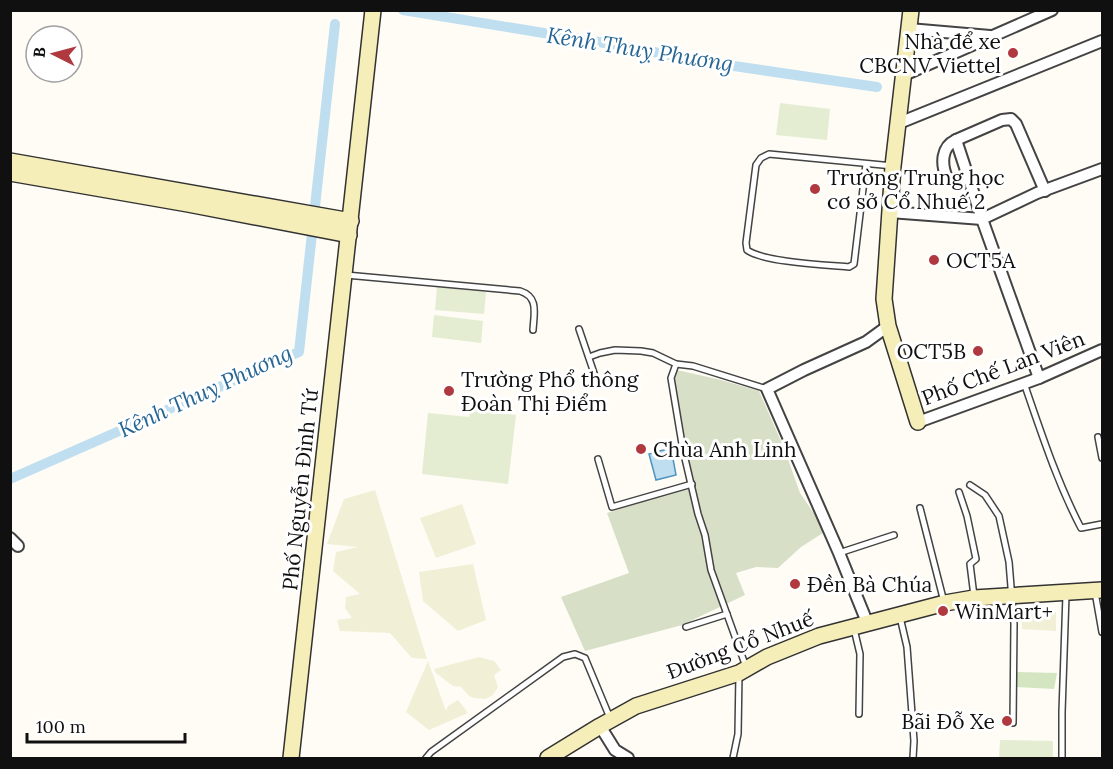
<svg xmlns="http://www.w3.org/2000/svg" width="1113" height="769" font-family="Lora,serif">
	<rect width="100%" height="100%" fill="#fefcf5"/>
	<!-- farmland -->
	<g fill="#f2efd7">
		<polygon points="375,490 427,659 412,658 390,633 340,631 337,620 352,618 345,608 346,597 360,594 333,571 336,552 358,547 327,544 344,499"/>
		<polygon points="462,504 476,544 436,558 420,518"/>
		<polygon points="473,564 486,620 458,631 423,601 419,572"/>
		<polygon points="1022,612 1056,612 1056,631 1022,629"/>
		<polygon points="479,657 494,661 501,670 494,675 498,687 492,696 485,699 474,698 469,696 461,687 453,686 436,673 434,669"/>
		<polygon points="428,661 446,711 448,706 458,700 468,713 429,730 406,712"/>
	</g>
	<!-- green -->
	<polygon fill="#d4e5c1" points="1017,672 1057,673 1054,689 1016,687"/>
	<!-- cemetery -->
	<polygon fill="#d7dfc7" points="677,370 721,380 759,391 784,448 800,493 826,531 801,547 778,568 756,567 736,573 745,595 682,625 585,651 561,597 629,573 607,513 695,485 691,473 672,375"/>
	<!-- pitch -->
	<g fill="#e4edd2">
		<polygon points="780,103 830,109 827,140 776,135"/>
		<polygon points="437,287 486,292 484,314 435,310"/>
		<polygon points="434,315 483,321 481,343 432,337"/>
		<polygon points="471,410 516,415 508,484 422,474 428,413 469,417"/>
		<polygon points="1000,740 1053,741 1053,758 999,758"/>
	</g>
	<!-- water -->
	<polygon fill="#bfdeef" stroke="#4f93be" stroke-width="1.5" points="671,448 676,475 656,480 649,454"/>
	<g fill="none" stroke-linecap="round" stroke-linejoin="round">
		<!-- canal -->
		<g stroke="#bfdeef" stroke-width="10">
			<polyline points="403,10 623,46 700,61 877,87"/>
			<polyline points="10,479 299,352 335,24"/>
		</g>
		<defs>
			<g id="lane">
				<path d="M866 164 854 264 849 267C826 265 763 262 747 250L746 243 756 165 761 158 769 154 893 166"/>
				<path d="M346 275 520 291C539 297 534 313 533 330"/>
				<polyline points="579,329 596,379"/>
				<polyline points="589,357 600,353 615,350 641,351 653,353 676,364 693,366 767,389"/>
				<polyline points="676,364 671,378 683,450 698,514 705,535 711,570 746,667"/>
				<path d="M1024 383C1041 432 1057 482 1081 528L1102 524"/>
				<polyline points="1098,437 1102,458"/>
				<polyline points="598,459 612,507 692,484"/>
				<polyline points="970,485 985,495 999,516 1009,562 1014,624 1013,723"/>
				<polyline points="959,492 967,516 976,559 970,564 974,596"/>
				<polyline points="920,508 944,602"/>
				<polyline points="839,553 894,535"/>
				<polyline points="1095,592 1102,632"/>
				<polyline points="900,617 907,647 914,741 913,758"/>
				<polyline points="686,627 727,614"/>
				<polyline points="854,629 860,654 859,714"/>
				<polyline points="426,758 431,752 563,657 575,654 585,658 610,718"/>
				<polyline points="733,758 738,734 739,674"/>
				<polyline points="1062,758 1062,712 1066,595"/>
			</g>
			<g id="street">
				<polyline points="909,29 990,36"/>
				<polyline points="904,75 1052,10"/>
				<polyline points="899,123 1102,41"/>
				<polyline points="956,140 982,219 1039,378"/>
				<path d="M969 178 954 180 947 178C941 164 941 147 956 140L1002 120 1011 119 1016 124 1045 191"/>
				<polyline points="890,212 982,219 1037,193 1102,169"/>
				<polyline points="918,422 1039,378 1102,350"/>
				<polyline points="10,538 18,546"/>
				<polyline points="867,622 839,553 767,389 804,370 866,342 888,326"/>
				<polyline points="600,726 615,750 628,758"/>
			</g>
			<g id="secondary">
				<polyline points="911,10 893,166 884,299 888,326 918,422"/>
				<polyline points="10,161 351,221"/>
				<polyline points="10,173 188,204 349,235"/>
				<polyline points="291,758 373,10"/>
				<polyline points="548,758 600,726 636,706 739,673 767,657 819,636 945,603 974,598 1102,590"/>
			</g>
		</defs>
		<!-- lane casing -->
		<use href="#lane" stroke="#434343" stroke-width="8"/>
		<!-- street casing -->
		<use href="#street" stroke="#434343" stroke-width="14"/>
		<!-- secondary casing -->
		<use href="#secondary" stroke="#323232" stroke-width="18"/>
		<!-- lane -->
		<use href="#lane" stroke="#fff" stroke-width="5"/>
		<!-- street -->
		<use href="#street" stroke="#fff" stroke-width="10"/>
		<!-- secondary -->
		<use href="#secondary" stroke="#f6eeb8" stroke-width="15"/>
	</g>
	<!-- markers -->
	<g fill="#b0383f" stroke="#fff" stroke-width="2">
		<circle cx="1013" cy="53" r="6"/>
		<circle cx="815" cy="189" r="6"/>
		<circle cx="934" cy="260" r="6"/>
		<circle cx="978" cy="351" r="6"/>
		<circle cx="449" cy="391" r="6"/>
		<circle cx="641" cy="449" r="6"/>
		<circle cx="795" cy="584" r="6"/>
		<circle cx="943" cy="611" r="6"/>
		<circle cx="1007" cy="721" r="6"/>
	</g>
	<g text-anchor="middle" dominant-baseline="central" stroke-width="6" stroke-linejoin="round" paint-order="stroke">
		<!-- poi labels -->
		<g font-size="21" fill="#101010" stroke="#fff" text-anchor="start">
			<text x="1001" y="41" text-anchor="end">Nhà để xe<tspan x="1001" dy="24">CBCNV Viettel</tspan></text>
			<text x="827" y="177">Trường Trung học<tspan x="827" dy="24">cơ sở Cổ Nhuế 2</tspan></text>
			<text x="946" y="260">OCT5A</text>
			<text x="966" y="351" text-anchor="end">OCT5B</text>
			<text x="461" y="379">Trường Phổ thông<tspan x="461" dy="24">Đoàn Thị Điểm</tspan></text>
			<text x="653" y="449">Chùa Anh Linh</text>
			<text x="807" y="584">Đền Bà Chúa</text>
			<text x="955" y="611">WinMart+</text>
			<text x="995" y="721" text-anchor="end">Bãi Đỗ Xe</text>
		</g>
		<!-- street labels -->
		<g font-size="21" fill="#101010" stroke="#fff">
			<text transform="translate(1003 368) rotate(-21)">Phố Chế Lan Viên</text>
			<text transform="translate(300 490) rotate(-84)">Phố Nguyễn Đình Tứ</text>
			<text transform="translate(740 645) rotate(-21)">Đường Cổ Nhuế</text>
		</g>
		<!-- water labels -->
		<g font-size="22" font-style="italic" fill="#276694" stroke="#fff">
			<text transform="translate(640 49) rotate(9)">Kênh Thuỵ Phương</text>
			<text transform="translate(205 391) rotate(-25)">Kênh Thuỵ Phương</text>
		</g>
	</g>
	<!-- border -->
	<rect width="1113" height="769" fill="none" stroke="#101010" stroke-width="24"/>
	<!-- north arrow -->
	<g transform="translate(54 54) rotate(276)"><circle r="28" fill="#ffffff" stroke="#9f9f9f" stroke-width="1.5"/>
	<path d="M0-4.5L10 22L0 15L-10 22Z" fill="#b0383f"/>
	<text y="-9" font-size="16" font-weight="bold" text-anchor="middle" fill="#101010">B</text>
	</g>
	<!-- scale -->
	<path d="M27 733v9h158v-9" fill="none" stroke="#101010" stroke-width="3"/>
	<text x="36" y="733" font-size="18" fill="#101010" stroke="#ffffff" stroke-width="4.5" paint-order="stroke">100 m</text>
</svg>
